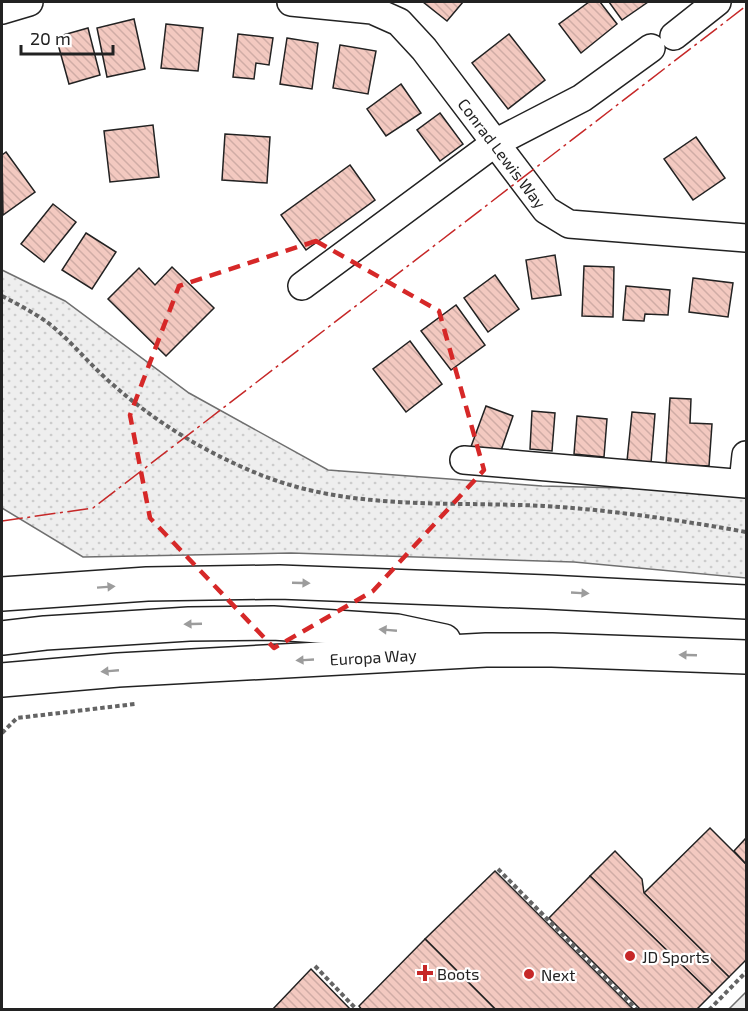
<svg xmlns="http://www.w3.org/2000/svg" width="748" height="1011" font-family="'Exo 2',sans-serif">
	<defs>
		<pattern id="green-dots" width="8" height="8" patternUnits="userSpaceOnUse" patternTransform="scale(1.5)"><rect width="8" height="8" fill="#eee"/><path d="M2 2h.1M6 6h.1" fill="none" stroke="#ccc" stroke-width="1.8" stroke-linecap="round"/></pattern>
		<pattern id="building-back-hatch" width="6" height="6" patternUnits="userSpaceOnUse" patternTransform="scale(1.5)"><rect width="6" height="6" fill="#f3c9c0"/><path d="M-1 5l2 2M0 0l6 6M5-1l2 2" fill="none" stroke="#d0aca5"/></pattern>
	</defs>
	<rect width="100%" height="100%" fill="#fff"/>
	<!-- green -->
	<polygon fill="url(#green-dots)" stroke="#6f6f6f" stroke-width="1.5" points="2,270 65,301 189,393 328,470 542,486 746,491 746,578 574,562 291,553 83,557 2,508"/>
	<!-- parking -->
	<polygon fill="#ededed" stroke="#6f6f6f" stroke-width="1.5" points="746,992 746,1009 729,1009"/>
	<!-- building -->
	<g fill="url(#building-back-hatch)" stroke="#222" stroke-width="1.5">
		<polygon points="423,2 463,2 447,21"/>
		<polygon points="589,2 600,2 617,24 581,53 559,24"/>
		<polygon points="609,2 648,2 622,20"/>
		<polygon points="134,19 145,69 107,77 97,28"/>
		<polygon points="166,24 203,28 198,71 161,68"/>
		<polygon points="88,28 100,75 69,84 56,37"/>
		<polygon points="238,34 273,38 269,65 256,63 254,79 233,77"/>
		<polygon points="509,34 545,80 508,109 472,63"/>
		<polygon points="287,38 318,43 312,89 280,84"/>
		<polygon points="340,45 376,51 368,94 333,88"/>
		<polygon points="401,84 421,113 386,136 367,109"/>
		<polygon points="440,113 463,144 440,161 417,130"/>
		<polygon points="153,125 159,177 110,182 104,131"/>
		<polygon points="225,134 270,137 267,183 222,180"/>
		<polygon points="696,137 725,178 693,200 664,159"/>
		<polygon points="6,152 35,192 3,215 2,155"/>
		<polygon points="350,165 375,200 306,250 281,215"/>
		<polygon points="53,204 76,222 44,262 21,244"/>
		<polygon points="86,233 116,252 92,289 62,270"/>
		<polygon points="555,255 561,295 532,299 526,260"/>
		<polygon points="584,266 614,267 613,317 582,316"/>
		<polygon points="172,267 214,308 166,356 108,299 139,268 155,285"/>
		<polygon points="495,275 519,309 488,332 464,298"/>
		<polygon points="693,278 733,283 728,317 689,312"/>
		<polygon points="626,286 670,290 668,315 645,314 644,321 623,320"/>
		<polygon points="456,305 485,345 451,370 421,331"/>
		<polygon points="410,341 442,384 406,412 373,369"/>
		<polygon points="670,398 691,399 690,423 712,424 709,466 666,464"/>
		<polygon points="486,406 513,416 497,462 469,452"/>
		<polygon points="532,411 555,413 552,451 530,449"/>
		<polygon points="632,412 655,414 651,463 627,461"/>
		<polygon points="577,416 607,419 604,457 574,454"/>
		<polygon points="710,828 746,864 746,960 729,977 644,893"/>
		<polygon points="746,838 746,864 734,851"/>
		<polygon points="615,851 642,879 644,893 729,977 712,994 590,876"/>
		<polygon points="495,871 634,1010 496,1010 425,939"/>
		<polygon points="590,876 712,994 696,1010 641,1010 549,918"/>
		<polygon points="425,939 496,1010 362,1010 359,1006"/>
		<polygon points="311,969 351,1010 272,1010"/>
	</g>
	<g fill="none" stroke-linecap="round" stroke-linejoin="round">
		<defs>
			<g id="street">
				<path id="s1" d="M291 2 372 10 399 22 424 49 546 210 569 224 746 238"/>
				<polyline points="2,10 29,2"/>
				<polyline points="674,36 717,2"/>
				<polyline points="302,286 495,143 582,98 651,48"/>
				<polyline points="464,460 746,484"/>
				<polyline points="743,483 746,455"/>
			</g>
			<g id="highway">
				<polyline points="2,594 147,584 279,582 547,592 746,602"/>
				<polyline points="2,638 45,633 189,624 273,623 397,631 444,641"/>
				<path id="s2" d="M2 680 118 670 486 650H552L746 657"/>
			</g>
		</defs>
		<!-- street casing -->
		<use href="#street" stroke="#222" stroke-width="30"/>
		<!-- highway casing -->
		<use href="#highway" stroke="#222" stroke-width="36"/>
		<!-- path -->
		<g stroke="#646464" stroke-width="4" stroke-dasharray="4.5 3" stroke-linecap="butt">
			<path d="M2 296C19 305 37 314 52 326 73 343 90 365 111 383 155 422 206 453 261 475 351 511 449 501 544 506 612 510 679 520 746 532"/>
			<polyline points="2,733 17,718 135,704"/>
			<polyline points="498,869 637,1010"/>
			<polyline points="315,966 357,1010"/>
			<polyline points="709,1010 746,972"/>
		</g>
		<!-- street -->
		<use href="#street" stroke="#fff" stroke-width="27"/>
		<!-- highway -->
		<use href="#highway" stroke="#fff" stroke-width="33"/>
		<!-- power -->
		<polyline stroke="#c62828" stroke-width="1.5" stroke-dasharray="21 4.5 3 4.5" stroke-linecap="butt" points="2,521 93,508 746,6"/>
	</g>
	<!-- one-way arrows -->
	<defs><path id="oneway-solid" d="M-6-.8H1V-3.2L6.5 0L1 3.2V.8H-6Z" transform="scale(1.5)"/></defs>
	<g fill="#9c9c9c">
		<use href="#oneway-solid" transform="translate(301 583) rotate(2)"/>
		<use href="#oneway-solid" transform="translate(106 587) rotate(-4)"/>
		<use href="#oneway-solid" transform="translate(580 593) rotate(3)"/>
		<use href="#oneway-solid" transform="translate(193 624) rotate(178)"/>
		<use href="#oneway-solid" transform="translate(388 630) rotate(-175)"/>
		<use href="#oneway-solid" transform="translate(688 655) rotate(-178)"/>
		<use href="#oneway-solid" transform="translate(305 660) rotate(177)"/>
		<use href="#oneway-solid" transform="translate(110 671) rotate(175)"/>
	</g>
	<!-- marked area -->
	<path fill="none" stroke="#d62828" stroke-width="4.5" stroke-dasharray="12 8" stroke-linejoin="round" d="M316 241 439 311 484 470 373 591 274 648 150 518 130 415 179 286Z"/>
	<!-- markers -->
	<g fill="#c62828" stroke="#fff" stroke-width="2">
		<circle cx="630" cy="956" r="6"/>
		<path d="M422 964h6v6h6v6h-6v6h-6v-6h-6v-6h6z"/>
		<circle cx="529" cy="974" r="6"/>
	</g>
	<g text-anchor="middle" dominant-baseline="central" stroke-width="4.5" stroke-linejoin="round" paint-order="stroke">
		<!-- street labels -->
		<g font-size="16" fill="#222" stroke="#fff">
			<text stroke="none"><textPath href="#s1" startOffset="278">Conrad Lewis Way</textPath></text>
			<text stroke="none"><textPath href="#s2" startOffset="372">Europa Way</textPath></text>
		</g>
		<!-- poi labels -->
		<g font-size="16" fill="#222" stroke="#fff" text-anchor="start">
			<text x="642" y="956">JD Sports</text>
			<text x="437" y="973">Boots</text>
			<text x="541" y="974">Next</text>
		</g>
	</g>
	<!-- border -->
	<rect width="748" height="1011" fill="none" stroke="#222222" stroke-width="6"/>
	<!-- scale -->
	<path d="M21 45v9h92v-9" fill="none" stroke="#222222" stroke-width="3"/>
	<text x="30" y="45" font-size="18" fill="#222222" stroke="#ffffff" stroke-width="4.5" paint-order="stroke">20 m</text>
</svg>
